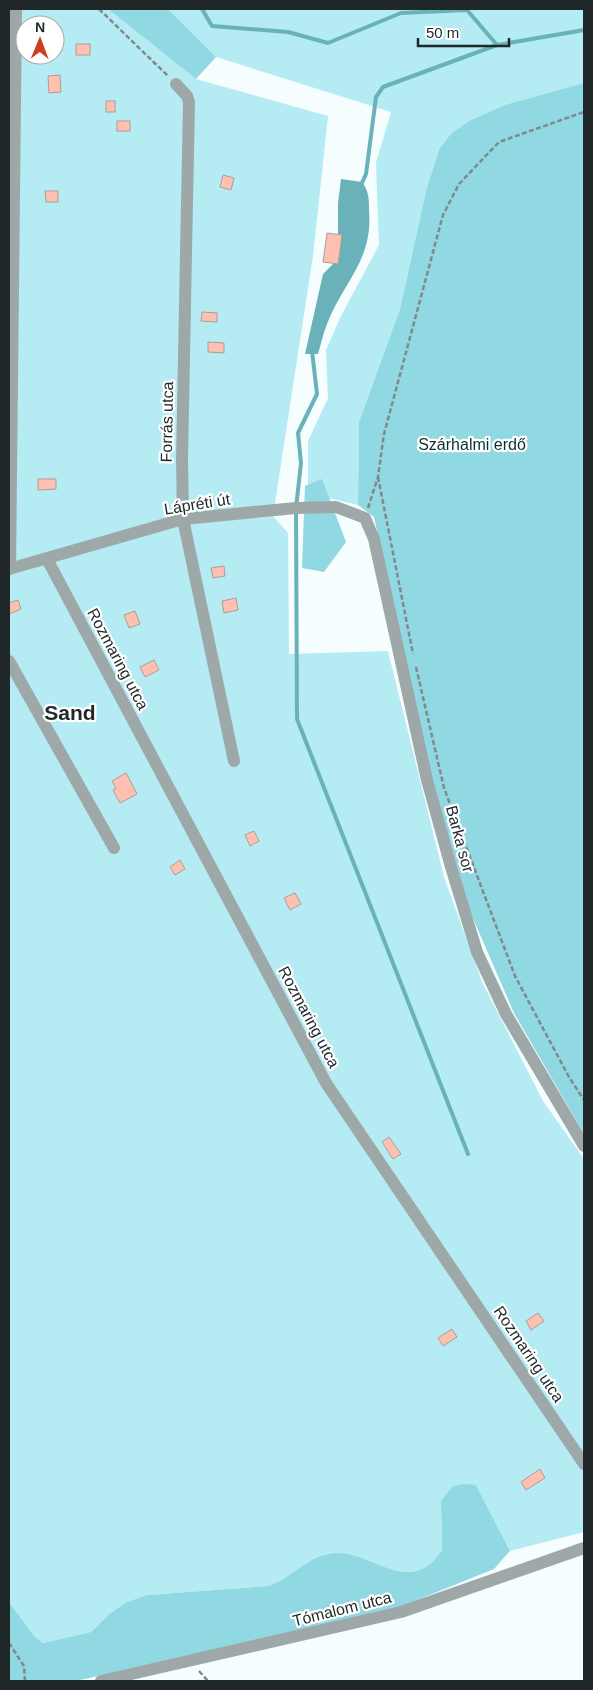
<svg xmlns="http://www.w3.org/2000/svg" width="593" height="1690" font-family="Helvetica,sans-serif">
	<rect width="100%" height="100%" fill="#f5fdfe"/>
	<!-- green -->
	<g fill="#b5ebf2" fill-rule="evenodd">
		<path d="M9 9H108L196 79 328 116 313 256 273 516 288 533 289 654 388 651 444 877 482 982 543 1101 584 1159V1532L510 1551 476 1485 453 1487 441 1501 442 1550C411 1598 373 1552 337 1553 314 1553 291 1580 268 1586L147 1595 127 1602 109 1614 91 1632 43 1643 35 1637 9 1602ZM25 25H55V55H25Z"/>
		<polygon points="168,9 584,9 584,83 508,104 439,150 427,187 400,309 359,422 358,505 308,493 308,441 328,398 326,350 341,316 379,245 376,163 391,112 216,57"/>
	</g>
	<!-- forest -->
	<g fill="#90d9e2">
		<polygon points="108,9 168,9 216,57 196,79"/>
		<polygon points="584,83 584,1134 514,1013 469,909 432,780 374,517 358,505 359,422 400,309 427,187 439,150 451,134 469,121 508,104"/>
		<polygon points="322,479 346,542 324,572 302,568 305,486"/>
		<path d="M464 1484 476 1485 510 1551 494 1569 397 1608 76 1681H9V1602L35 1637 43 1643 91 1632 109 1614 127 1602 147 1595 268 1586C292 1579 310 1553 337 1553 373 1552 411 1598 442 1550L441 1501 453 1486Z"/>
	</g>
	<!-- water -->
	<path fill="#69b2ba" d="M341 179 362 182C369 191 369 199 369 211 373 261 343 282 327 324 323 334 321 344 318 354H305L323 274 333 264H338L342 235 338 234V203Z"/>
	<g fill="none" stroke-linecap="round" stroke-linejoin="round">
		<!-- stream -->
		<g stroke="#69b2ba" stroke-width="4">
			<polyline points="202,9 212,26 288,32 328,43 401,13 467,10 497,45"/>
			<polyline points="361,185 366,174 376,97 383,87 497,45 584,30"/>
			<polyline points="312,351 317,394 298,433 301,463 296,508 297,719 468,1154"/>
		</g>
	</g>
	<!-- building -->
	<g fill="#fec1b1" stroke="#ae9c97">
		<rect x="76" y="44" width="14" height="11"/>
		<polygon points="60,75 61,92 49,93 48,76"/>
		<rect x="106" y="101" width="9" height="11"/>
		<rect x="117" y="121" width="13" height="10"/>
		<polygon points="223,175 234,178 231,190 220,187"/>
		<polygon points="45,191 58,191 58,202 46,202"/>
		<polygon points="327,233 342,235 338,264 323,262"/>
		<polygon points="202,312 217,313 217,322 201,321"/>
		<polygon points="208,342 224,343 224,353 208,352"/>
		<polygon points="38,479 56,479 56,489 38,490"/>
		<polygon points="224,566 225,576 213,578 211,568"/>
		<polygon points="236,598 238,610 224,613 222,601"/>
		<polygon points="18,600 21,609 9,614 9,603"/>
		<polygon points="135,611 140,624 129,628 124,615"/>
		<polygon points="154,660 159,670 145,677 140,667"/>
		<polygon points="126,773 137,794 120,803 113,790 116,788 112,781"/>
		<polygon points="254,831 259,841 250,846 245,835"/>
		<polygon points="180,860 185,869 175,875 170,867"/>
		<polygon points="295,893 301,904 290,910 284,898"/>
		<polygon points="389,1137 401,1154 393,1159 382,1142"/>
		<polygon points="538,1313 544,1321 531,1330 526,1321"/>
		<polygon points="452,1329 457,1337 443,1346 438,1338"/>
		<polygon points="540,1469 545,1478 526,1490 521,1482"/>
	</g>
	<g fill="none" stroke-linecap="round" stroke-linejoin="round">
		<!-- path -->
		<g stroke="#81898a" stroke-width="2.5" stroke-dasharray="5 2.5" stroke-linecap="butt">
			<polyline points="99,9 168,76"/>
			<polyline points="378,477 413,654"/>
			<polyline points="368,508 378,477 384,434 443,215 459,184 499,142 584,112"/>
			<polyline points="416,667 444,788 515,976 569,1077 584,1100"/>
			<polyline points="9,1643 24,1666 25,1681"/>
			<polyline points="199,1671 208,1681"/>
		</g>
		<!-- minor -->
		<g stroke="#9fa8a9" stroke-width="12">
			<polyline points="176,84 187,96 189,102 182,460 183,519 234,761"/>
			<polyline points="47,559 326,1083 584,1464"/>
			<polyline points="9,569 183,519 296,508 336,507 365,518 374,539 427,780 451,867 477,952 506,1014 584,1146"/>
			<polyline points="10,569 16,9"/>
			<polyline points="9,661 114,848"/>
			<polyline points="101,1681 401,1612 584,1548"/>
		</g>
	</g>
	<g text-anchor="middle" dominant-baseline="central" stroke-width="4.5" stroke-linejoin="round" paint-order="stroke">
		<!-- street labels -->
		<g font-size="16" fill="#1f2728" stroke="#fff">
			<text transform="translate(167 422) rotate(-89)">Forrás utca</text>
			<text transform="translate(197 504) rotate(-9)">Lápréti út</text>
			<text transform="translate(118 659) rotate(62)">Rozmaring utca</text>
			<text transform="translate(460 839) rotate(75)">Barka sor</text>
			<text transform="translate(309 1017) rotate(62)">Rozmaring utca</text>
			<text transform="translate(529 1354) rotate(56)">Rozmaring utca</text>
			<text transform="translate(342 1609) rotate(-14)">Tómalom utca</text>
		</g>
		<!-- park labels -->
		<g font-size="16" fill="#092f33" stroke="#fff">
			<text x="472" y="444">Szárhalmi erdő</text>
		</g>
		<!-- district labels -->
		<g font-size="21" font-weight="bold" fill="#1f2728" stroke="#fff">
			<text x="70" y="712">Sand</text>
		</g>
	</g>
	<!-- border -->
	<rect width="593" height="1690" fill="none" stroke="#1f2728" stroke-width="20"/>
	<!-- north arrow -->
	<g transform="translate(40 40) rotate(1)"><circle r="24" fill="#ffffff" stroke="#a5a9a9"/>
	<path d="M0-4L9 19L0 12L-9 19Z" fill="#ca4119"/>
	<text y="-8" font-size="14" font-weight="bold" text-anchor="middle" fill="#1f2728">N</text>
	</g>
	<!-- scale -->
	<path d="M418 38v8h91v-8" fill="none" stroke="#1f2728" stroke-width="2.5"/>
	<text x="426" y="38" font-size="15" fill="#1f2728" stroke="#ffffff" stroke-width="4" paint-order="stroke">50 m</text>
</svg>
